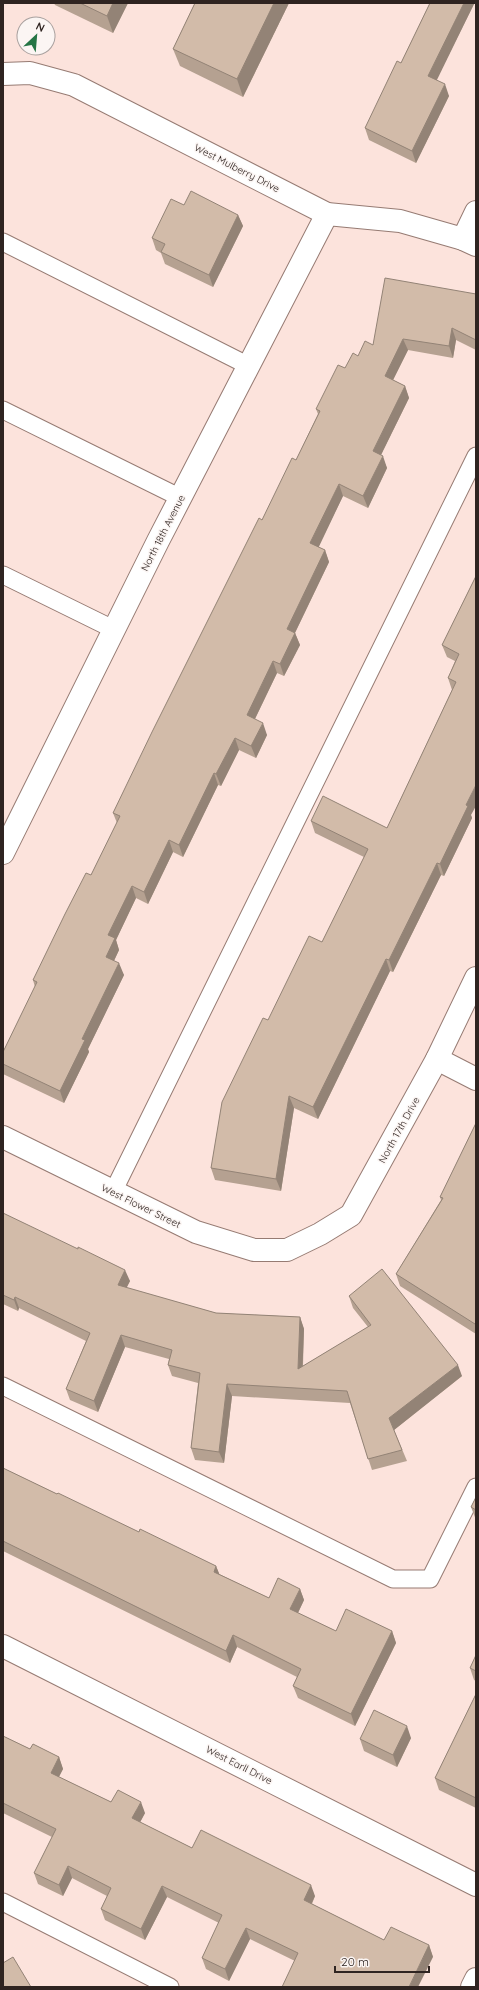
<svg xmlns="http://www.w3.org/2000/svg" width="479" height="1990" font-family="Quicksand,sans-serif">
	<rect width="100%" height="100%" fill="#fce3dc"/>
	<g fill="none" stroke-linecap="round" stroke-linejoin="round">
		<defs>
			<g id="service">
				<polyline points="3,242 249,366"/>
				<polyline points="3,410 181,498"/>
				<polyline points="3,575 115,630"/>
				<polyline points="113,1192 476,456"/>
				<polyline points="3,1386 393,1579 430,1579 476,1487"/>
				<polyline points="3,1902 170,1987"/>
			</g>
			<g id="minor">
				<polyline points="3,74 30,73 74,85 327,214 400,221 463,239 476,245"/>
				<polyline points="463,239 476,212"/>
				<polyline points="3,853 158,541 327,214"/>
				<polyline points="437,1059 476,1079"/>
				<polyline points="3,1137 196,1232 254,1250 287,1250 320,1234 351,1215 437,1059 476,978"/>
				<polyline points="3,1646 476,1885"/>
				<polyline points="472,1987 476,1979"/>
			</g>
		</defs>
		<!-- service casing -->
		<use href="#service" stroke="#967b73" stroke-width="19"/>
		<!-- minor casing -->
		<use href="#minor" stroke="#967b73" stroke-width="24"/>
		<!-- service -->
		<use href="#service" stroke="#fff" stroke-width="17"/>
		<!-- minor -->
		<use href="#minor" stroke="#fff" stroke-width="22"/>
	</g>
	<!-- wall -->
	<g fill="#b5a191">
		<polygon points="54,3 128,3 113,33 55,5"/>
		<polygon points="195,3 289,3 243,97 180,66 173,49"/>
		<polygon points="430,3 473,3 474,4 436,80 449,96 416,163 369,140 365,128 401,63"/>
		<polygon points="184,205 238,215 243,226 213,287 165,264 161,253 156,250 152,238"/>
		<polygon points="476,294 476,350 456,340 453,358 408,350 393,380 405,386 409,398 381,455 387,468 368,508 343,496 318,547 325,550 329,562 295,633 300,645 284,676 277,673 255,719 267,735 256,758 239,750 221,786 218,785 183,857 173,852 148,904 136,898 116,940 119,950 114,961 124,975 88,1049 89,1052 64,1103 3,1074 3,1052 35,987 33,980 91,875 117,823 113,813 262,520 296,460 318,414 316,409 345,368 358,356 373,345"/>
		<polygon points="476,576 471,815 472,818 444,876 441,875 393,972 390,971 318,1119 294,1108 281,1191 215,1180 211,1168 268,1020 322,942 364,857 315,833 311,821 387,828 452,690 448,678 455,661 447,657 442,645"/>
		<polygon points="476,1123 476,1334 400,1286 396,1274 441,1200 440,1197"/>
		<polygon points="3,1213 130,1281 126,1288 216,1313 300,1317 304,1329 303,1366 368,1327 353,1308 349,1296 462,1376 394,1430 407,1461 372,1470 350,1403 232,1396 224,1463 195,1460 191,1448 198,1383 172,1376 168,1365 169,1359 125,1347 98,1412 70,1400 66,1389 86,1341 19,1308 18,1311 3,1304"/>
		<polygon points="3,1468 57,1494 139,1532 216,1566 219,1574 269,1598 300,1589 304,1600 298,1613 336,1631 392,1631 396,1643 355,1726 298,1698 293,1686 297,1677 237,1647 230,1663 3,1551"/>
		<polygon points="476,1497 476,1520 471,1507"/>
		<polygon points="476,1655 476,1681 474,1680 470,1668"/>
		<polygon points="476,1694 476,1808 439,1790 435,1778"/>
		<polygon points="3,1736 30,1749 59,1757 63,1769 59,1777 111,1802 145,1813 140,1822 192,1848 315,1896 312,1904 384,1940 429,1945 433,1957 295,1961 250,1939 229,1981 206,1969 202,1958 219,1923 167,1897 145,1940 105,1920 101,1909 107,1896 72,1878 63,1896 38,1884 34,1873 52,1837 3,1813"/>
		<polygon points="411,1738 397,1767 364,1751 360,1739"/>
	</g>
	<!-- shaded-wall -->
	<g fill="#938376">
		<polygon points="113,3 128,3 113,33 107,16"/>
		<polygon points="274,3 289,3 243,97 237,79"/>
		<polygon points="464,3 473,3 474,4 433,88 428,76"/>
		<polygon points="445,84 449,96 416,163 412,151"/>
		<polygon points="238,215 243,226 213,287 209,275"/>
		<polygon points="452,328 456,340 453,358 449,346"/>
		<polygon points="403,339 408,350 389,388 385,376"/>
		<polygon points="405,386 409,398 377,463 373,451"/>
		<polygon points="383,456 387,468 368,508 363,496"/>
		<polygon points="339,484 343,496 315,555 310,543"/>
		<polygon points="325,550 329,562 291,641 287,629"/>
		<polygon points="295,633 300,645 284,676 280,664"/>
		<polygon points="273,661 277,673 251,727 247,715"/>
		<polygon points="263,723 267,735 256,758 251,746"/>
		<polygon points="235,738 239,750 221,786 216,774"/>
		<polygon points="214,773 218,785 183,857 179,845"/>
		<polygon points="476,785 476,806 471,815 472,818 444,876 440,864 466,805"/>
		<polygon points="169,840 173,852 148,904 144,892"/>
		<polygon points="437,863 441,875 393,972 389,960"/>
		<polygon points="132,886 136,898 116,940 119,950 110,969 106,957 108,935"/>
		<polygon points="386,959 390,971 318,1119 313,1107"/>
		<polygon points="119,963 124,975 88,1049 89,1052 64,1103 60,1091 82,1039"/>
		<polygon points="289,1096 294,1108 281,1191 276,1179"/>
		<polygon points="125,1270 130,1281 122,1297 118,1285"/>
		<polygon points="15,1297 19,1308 18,1311 14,1300"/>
		<polygon points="300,1317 304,1329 302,1380 298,1369"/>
		<polygon points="121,1335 125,1347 98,1412 94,1401"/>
		<polygon points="458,1365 462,1376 394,1430 389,1418"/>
		<polygon points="227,1384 232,1396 224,1463 219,1452"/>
		<polygon points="216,1566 221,1578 214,1572"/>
		<polygon points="300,1589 304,1600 294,1621 290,1609"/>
		<polygon points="392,1631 396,1643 355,1726 351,1714"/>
		<polygon points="233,1635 237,1647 230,1663 226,1651"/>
		<polygon points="407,1726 411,1738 397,1767 393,1755"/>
		<polygon points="59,1757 63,1769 55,1784 51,1773"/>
		<polygon points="141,1802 145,1813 136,1830 132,1818"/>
		<polygon points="68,1866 72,1878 63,1896 59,1885"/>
		<polygon points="311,1885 315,1896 308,1911 304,1900"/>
		<polygon points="162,1886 167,1897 145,1940 141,1929"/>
		<polygon points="246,1928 250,1939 229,1981 225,1969"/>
		<polygon points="429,1945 433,1957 418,1987 409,1987"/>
	</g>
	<!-- building -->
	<g fill="#d2bba9" stroke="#938376">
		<polygon points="80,3 113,3 107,16"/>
		<polygon points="195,3 274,3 237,79 173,49"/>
		<polygon points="430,3 464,3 428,76 445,84 412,151 365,128 397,61 401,63"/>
		<polygon points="191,191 238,215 209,275 161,252 165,244 152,238 171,199 184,205"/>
		<polygon points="385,278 476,294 476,340 452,328 449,346 403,339 385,376 405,386 373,451 383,456 363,496 339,484 310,543 325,550 287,629 295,633 280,664 273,661 247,715 263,723 251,746 235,738 216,774 214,773 179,845 169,840 144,892 132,886 108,935 115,938 106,957 119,963 82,1039 85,1040 60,1091 3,1064 3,1052 37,982 33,980 65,914 86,873 91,875 120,816 113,813 152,732 259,518 262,520 292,458 296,460 320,411 316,409 338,365 345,368 353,353 358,356 365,341 373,345"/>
		<polygon points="476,576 476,785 466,805 468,806 440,864 437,863 389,960 386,959 313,1107 289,1096 276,1179 211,1168 222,1102 263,1018 268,1020 309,936 322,942 368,849 311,821 323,796 387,828 456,682 448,678 459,654 442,645"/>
		<polygon points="476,1123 476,1323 475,1324 396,1274 443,1198 440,1197"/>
		<polygon points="3,1213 78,1249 78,1247 125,1270 118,1285 216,1313 300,1317 298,1369 371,1325 349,1296 382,1269 458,1365 389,1418 402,1450 368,1459 347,1391 227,1384 219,1452 191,1448 200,1373 168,1365 172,1350 121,1335 94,1401 66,1389 90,1333 15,1297 14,1300 3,1295"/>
		<polygon points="3,1468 57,1494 58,1493 139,1532 140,1529 216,1566 214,1572 269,1598 278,1578 300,1589 290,1609 336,1631 346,1609 392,1631 351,1714 293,1686 301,1669 233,1635 226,1651 3,1541"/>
		<polygon points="476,1497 476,1510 471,1507"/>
		<polygon points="476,1655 476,1671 470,1668"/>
		<polygon points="476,1694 476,1798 435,1778"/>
		<polygon points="374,1710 407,1726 393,1755 360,1739"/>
		<polygon points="3,1736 30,1749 33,1744 59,1757 51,1773 111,1802 118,1790 141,1802 132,1818 192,1848 201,1830 311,1885 304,1900 384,1940 391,1927 429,1945 409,1987 282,1987 298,1953 246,1928 225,1969 202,1958 222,1915 162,1886 141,1929 101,1909 111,1888 68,1866 59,1885 34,1873 56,1829 3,1803"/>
		<polygon points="13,1957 31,1987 3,1987 3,1963"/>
	</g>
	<g text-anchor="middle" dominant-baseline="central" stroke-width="3" stroke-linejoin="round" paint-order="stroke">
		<!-- street labels -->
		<g font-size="10" fill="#2f2421" stroke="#fbf5f3">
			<text transform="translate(237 168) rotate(27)">West Mulberry Drive</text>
			<text transform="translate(163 533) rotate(-63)">North 18th Avenue</text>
			<text transform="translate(399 1130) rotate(-61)">North 17th Drive</text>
			<text transform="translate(141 1206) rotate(26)">West Flower Street</text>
			<text transform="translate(239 1765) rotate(27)">West Earll Drive</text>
		</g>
	</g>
	<!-- border -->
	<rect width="479" height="1990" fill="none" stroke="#2f2421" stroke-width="8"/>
	<!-- north arrow -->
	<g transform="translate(36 36) rotate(26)"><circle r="19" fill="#fbf5f3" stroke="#a9a19f"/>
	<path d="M0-3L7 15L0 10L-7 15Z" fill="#257545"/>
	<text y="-6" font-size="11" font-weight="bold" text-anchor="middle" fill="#2f2421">N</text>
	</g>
	<!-- scale -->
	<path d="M335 1966v6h94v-6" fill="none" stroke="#2f2421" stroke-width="2"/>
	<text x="341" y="1966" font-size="12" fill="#2f2421" stroke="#fbf5f3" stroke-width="3" paint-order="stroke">20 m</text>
</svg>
